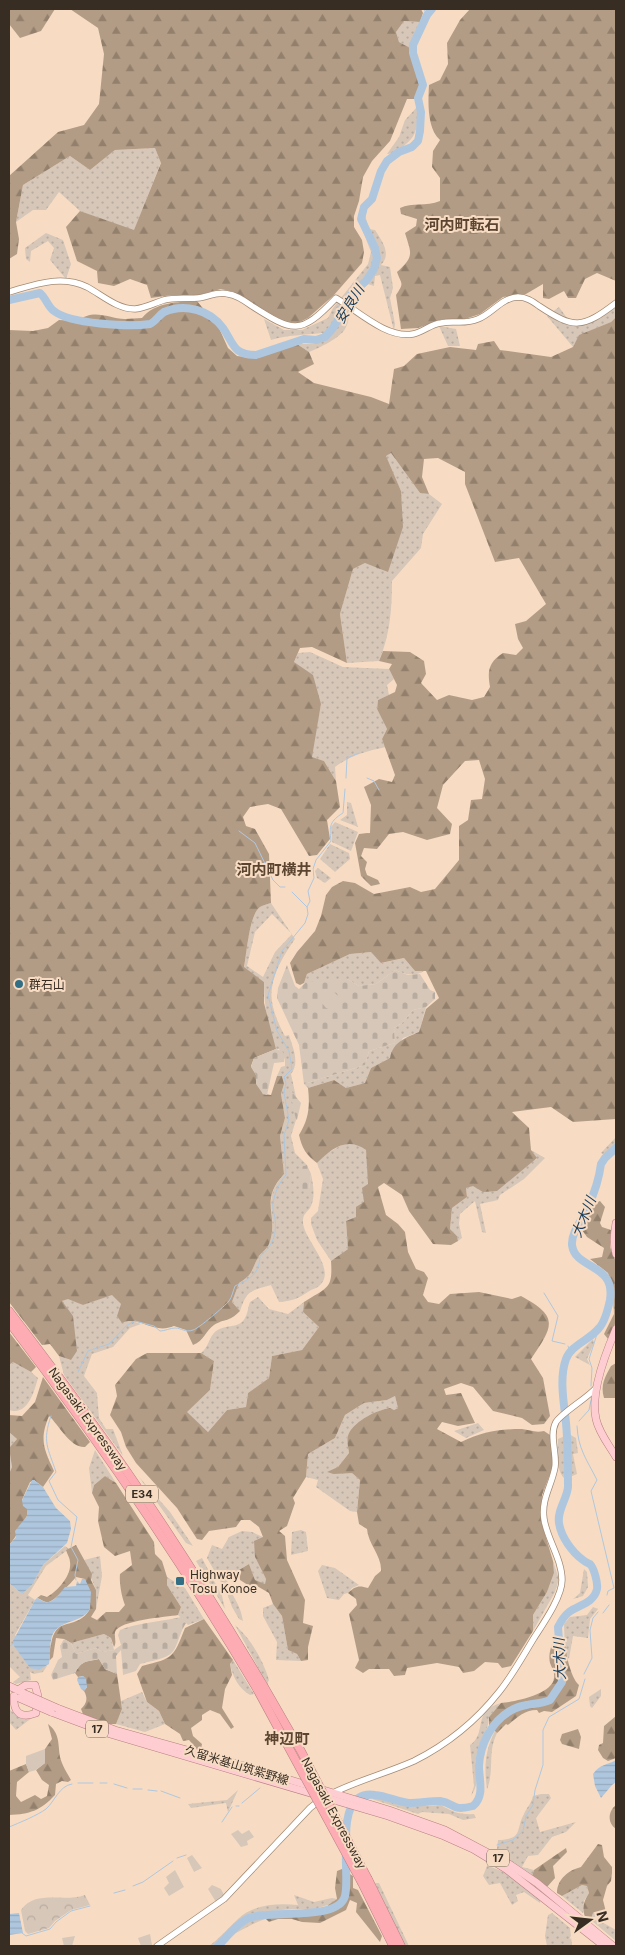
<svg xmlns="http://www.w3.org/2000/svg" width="625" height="1955" font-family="Inter,'Noto Sans JP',sans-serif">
	<defs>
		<pattern id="grass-dots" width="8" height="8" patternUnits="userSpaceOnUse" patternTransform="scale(1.25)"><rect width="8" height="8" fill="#d6c7b9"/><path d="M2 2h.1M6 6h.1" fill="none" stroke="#b8ab9f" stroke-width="1.8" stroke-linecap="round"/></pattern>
		<pattern id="forest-firs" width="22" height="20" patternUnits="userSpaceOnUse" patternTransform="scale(1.25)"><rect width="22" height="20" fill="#b39c86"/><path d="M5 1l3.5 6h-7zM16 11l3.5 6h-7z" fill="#92806d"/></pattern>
		<pattern id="cemetery-stones" width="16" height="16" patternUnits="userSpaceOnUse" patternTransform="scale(1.25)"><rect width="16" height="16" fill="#d6c7b9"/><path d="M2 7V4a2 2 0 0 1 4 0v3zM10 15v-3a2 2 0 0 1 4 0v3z" fill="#b8ab9f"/></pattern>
		<pattern id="park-crowns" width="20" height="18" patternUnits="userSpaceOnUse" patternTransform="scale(1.25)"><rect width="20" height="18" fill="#d6c7b9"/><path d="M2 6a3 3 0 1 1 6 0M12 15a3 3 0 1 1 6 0" fill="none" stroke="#b8ab9f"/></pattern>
		<pattern id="water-rules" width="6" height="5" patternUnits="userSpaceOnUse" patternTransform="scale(1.25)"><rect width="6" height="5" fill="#afc7de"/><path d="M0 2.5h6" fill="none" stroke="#97abbe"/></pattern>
	</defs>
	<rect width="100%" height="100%" fill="#f7dcc3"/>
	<!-- grass -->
	<g fill="url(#grass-dots)" fill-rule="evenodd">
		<polygon points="404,21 420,22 410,48 399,42 396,32"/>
		<path d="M417 107C417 128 419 135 401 148 396 151 393 154 387 154L399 137 405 120Z"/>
		<polygon points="155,148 161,162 134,231 80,211 59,192 46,210 33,210 16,222 23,185 70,156 90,170 115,150"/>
		<path d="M365 215 369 229 375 230C382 241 392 254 381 265L390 267 393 288 390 298 395 324 394 331 380 275 375 276 374 286 368 284 350 302C349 310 350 321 345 329 340 338 319 348 309 352L297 344H315L326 338 322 333C304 335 288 335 271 340L264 319 284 330H302L328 318 333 308 368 264 371 252 362 229Z"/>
		<polygon points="46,233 63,240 71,264 66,279 50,260 54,248 48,241 31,251 30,262 26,259 25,248"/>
		<polygon points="616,306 616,317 611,322 580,335 573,347 547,316 559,307 567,318 578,326 595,320"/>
		<polygon points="439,326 456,329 460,346 448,346"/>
		<path d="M391 453 420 493 429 494 442 504 423 534 421 548 392 581C392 609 390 635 379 661L347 663 340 614 353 569 365 563 401 491 385 456Z"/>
		<path d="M310 652 343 667 389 669 394 679 387 685 389 695 378 700 377 709 387 729 382 739 386 747C367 751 351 755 335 767L336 781 324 761 311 757 321 704 294 662 298 653Z"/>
		<polygon points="347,802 351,803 358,827 340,820 347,815"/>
		<polygon points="335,822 358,832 351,851 332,842 331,827"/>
		<polygon points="330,844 349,853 350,859 335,872 320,859"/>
		<polygon points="318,868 331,878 325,883 317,878 315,871"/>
		<path d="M271 903 295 939C285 953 274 971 272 988 269 1003 278 1024 285 1036L289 1035C293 1048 300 1063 291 1074L296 1097 291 1091 296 1120 291 1136 295 1153 307 1165 300 1167 309 1189 311 1174C313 1184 316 1198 310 1208 307 1212 303 1214 303 1221 302 1238 336 1267 321 1284 319 1287 314 1289 311 1290 299 1298 294 1301 279 1302L271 1285C250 1291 247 1290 240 1311L232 1302 239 1283C256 1273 250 1270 259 1256 262 1252 267 1249 269 1244 280 1215 259 1202 284 1174L280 1136 285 1118 281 1094 284 1084 282 1076H277L281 1067 285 1066V1059L279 1049H276C268 1025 264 1007 264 982L244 968C247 953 249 915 260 907 263 905 268 904 271 903ZM272 914 292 934 275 952 263 977 247 966 255 932Z"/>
		<path d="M371 952 382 963 404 958 415 971 426 970C415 977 406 975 395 970L376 984 359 986 347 979 304 983 307 974 350 954Z"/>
		<polygon points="426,1007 419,1032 403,1038 390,1058 371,1068 365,1083 346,1088 334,1080 308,1088 304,1084 365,1065 369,1051 395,1043 394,1028 402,1023 413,1010"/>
		<polygon points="616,1137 616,1146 607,1156 601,1153"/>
		<path d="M345 1143 359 1145 366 1150C368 1170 372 1200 357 1216 355 1219 350 1220 346 1221L348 1249 331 1261 317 1240 311 1224V1218L318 1211 323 1179 317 1163 326 1154Z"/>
		<polygon points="531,1150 545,1158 524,1179 500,1195 498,1200 480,1204 486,1233 482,1232 475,1201 460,1214 459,1224 462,1238 458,1241 457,1236 450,1229 452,1208 467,1197 466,1188 537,1159"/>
		<polygon points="112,1294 121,1304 129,1320 141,1324 130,1328 113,1347 92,1354 84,1376 97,1393 99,1418 106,1429 113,1429 123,1456 64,1375 59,1356 71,1360 62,1301 69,1298 83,1305"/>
		<path d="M258 1297 269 1309 288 1314 304 1302 303 1312 319 1327 302 1350 272 1356 269 1378 248 1393 246 1407 227 1410 208 1432 186 1412 210 1390 214 1361 201 1353C209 1346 208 1340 214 1333 223 1323 239 1330 245 1318 248 1313 248 1307 250 1302Z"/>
		<polygon points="593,1339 594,1343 587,1359 590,1365 575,1357"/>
		<path d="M13 1362 31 1372 38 1378C34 1392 28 1416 9 1410V1365Z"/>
		<path d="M395 1396 398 1408 394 1410 390 1408C377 1410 356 1420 349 1433 346 1439 348 1446 349 1453L338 1467 352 1473 360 1480 357 1512 350 1511 316 1487 318 1480 306 1477 308 1454 335 1438 345 1415 364 1403 387 1400Z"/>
		<polygon points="478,1423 484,1430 466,1438 454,1431"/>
		<polygon points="9,1432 17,1439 9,1448 12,1467 9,1474"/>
		<path d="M569 1434 576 1438 578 1453 573 1454 577 1474 565 1479C555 1470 558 1451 558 1439Z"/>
		<polygon points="95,1450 116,1483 105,1476 94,1485 92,1493 89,1468"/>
		<polygon points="139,1477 170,1512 193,1546 186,1543"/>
		<polygon points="301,1530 306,1532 308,1551 291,1555 292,1532"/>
		<path d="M242 1531 252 1532 263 1537 255 1557 266 1579 265 1585 255 1580 249 1564 229 1576 227 1583C233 1598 240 1603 243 1621L239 1619 232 1607 227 1593 207 1558 212 1545 222 1549 229 1537Z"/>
		<polygon points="65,1546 69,1549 46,1566 28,1595 35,1600 15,1635 42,1667 47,1666 43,1672 34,1674 30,1672 31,1680 16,1684 13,1682 20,1677 9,1666 9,1583 22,1594 32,1585 43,1565"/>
		<polygon points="100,1556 102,1576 96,1609 96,1590 84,1560"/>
		<polygon points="202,1558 222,1596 225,1609 196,1561"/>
		<polygon points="553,1561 559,1579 555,1592 533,1631 533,1615 547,1592 554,1573"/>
		<polygon points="322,1565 335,1568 359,1585 352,1588 348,1593 344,1594 339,1600 327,1598 318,1571"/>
		<polygon points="584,1569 587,1572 588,1587 583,1596 573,1599 580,1593"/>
		<polygon points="167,1577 185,1588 204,1619 188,1625 178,1615 181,1607 167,1585"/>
		<polygon points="273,1604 282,1616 288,1650 297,1654 301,1661 276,1660 277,1642 263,1616 263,1608"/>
		<polygon points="593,1607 598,1609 590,1619 588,1638 573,1636 569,1659 565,1652 564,1624 570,1617 587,1615"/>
		<path d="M235 1625C251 1639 263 1660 269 1680L267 1684Z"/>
		<polygon points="104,1634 111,1638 114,1650 102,1652 96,1648 76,1654 71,1643"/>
		<path d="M233 1660 254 1694 250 1695C238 1688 233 1677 230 1664Z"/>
		<polygon points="601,1689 601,1696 592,1708 590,1706 589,1697"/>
		<polygon points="142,1692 147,1702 159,1711 165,1724 145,1732 116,1724 122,1709 121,1701"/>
		<path d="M501 1703 489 1717C489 1731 478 1743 476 1758 473 1776 482 1778 471 1796L474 1786 470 1745C488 1733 471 1711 501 1703Z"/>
		<path d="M9 1709C19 1717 18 1720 33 1717L16 1730 9 1722Z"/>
		<path d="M495 1731 497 1733C487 1754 495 1769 487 1789 484 1767 485 1750 495 1731Z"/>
		<polygon points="238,1790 228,1812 226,1803 191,1808 188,1804 227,1800"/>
		<path d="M541 1794H549L551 1798 536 1818 540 1832 576 1822 566 1832 552 1837 538 1855 528 1856 522 1867 534 1870 532 1876 504 1857 497 1849 498 1840C524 1839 515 1830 524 1814 527 1807 531 1804 533 1796Z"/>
		<path d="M378 1797C400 1804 418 1808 441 1805 452 1812 461 1815 474 1814L476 1818 463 1820 449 1814 422 1812 418 1814 372 1799Z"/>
		<path d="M487 1866C508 1871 525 1886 541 1899L540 1903 524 1892 516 1895 518 1901 512 1905 500 1883 489 1885 483 1876Z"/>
		<polygon points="375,1883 379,1883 409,1946 405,1946"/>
		<polygon points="582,1885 587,1886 589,1893 584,1901 583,1913 562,1896"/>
		<path d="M294 1895 314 1902 332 1898 337 1899 328 1905 314 1909H292L261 1912 247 1916 215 1946H209C220 1938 228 1928 238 1919 253 1904 278 1903 298 1905Z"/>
		<polygon points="592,1912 600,1913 600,1921 616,1930 616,1941 591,1920"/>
		<polygon points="552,1913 570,1928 572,1945 574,1946 547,1946 545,1936 548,1915"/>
		<polygon points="272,1916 253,1924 234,1934 250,1920"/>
	</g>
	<!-- forest -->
	<g fill="url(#forest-firs)">
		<polygon points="9,9 55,9 41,31 20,38 9,24"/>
		<polygon points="70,9 421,9 423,13 420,22 404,21 396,32 399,42 410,48 420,86 416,99 407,99 390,141 372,161 363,177 359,201 354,216 354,227 362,240 364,252 362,263 334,295 308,318 298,323 285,322 234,292 221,289 195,296 172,295 151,298 147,285 130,279 114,286 98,283 97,271 77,261 66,227 80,211 134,230 161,163 155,148 115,150 90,170 70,156 23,185 16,222 19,239 17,254 9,259 9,176 58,132 84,125 99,104 104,54 98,28"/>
		<path d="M470 9H616V281L597 273 585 279 576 298H568L564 291 549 299 543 298V284L526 294 503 297 480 314 462 320 443 319 418 328 401 329 396 295C405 282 401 284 397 272 415 256 411 253 405 233L416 226 417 219 401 214 400 208C412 202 426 207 440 201V178L432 167 433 151 440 140C427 129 428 102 429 85L440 80 448 64 447 43 460 20Z"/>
		<path d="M197 301 219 328 228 348 237 356 254 358 297 344 309 352 314 364 298 372 314 383 371 397 389 404 394 369 404 366 417 354 450 347 476 350 478 344 494 341 500 350 551 357 573 347 579 335 611 322 616 317V1119L573 1122 551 1107 512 1112 529 1128 531 1150 537 1158 497 1191 483 1192 473 1186 466 1188 467 1197 452 1208 450 1229 457 1236 458 1241 451 1245 433 1244 409 1211 402 1195 384 1183 378 1187 386 1215 398 1224 405 1232 408 1252 416 1269 424 1272 428 1278 423 1295 428 1302 439 1304 450 1294 479 1292 512 1299 521 1296C560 1317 553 1326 531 1359L543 1378 550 1416 544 1424 532 1425 522 1418 493 1411 473 1387 461 1383 444 1389 446 1395 461 1393 475 1423 458 1426 442 1422 437 1429 461 1442C483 1432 497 1429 522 1429 530 1430 535 1433 544 1431L550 1435 553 1460 552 1469 542 1495 541 1521 553 1561 554 1573 547 1592 533 1615V1631L511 1666 502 1668 498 1663 485 1662 474 1671 463 1673 459 1667 437 1663 407 1668 405 1675 394 1676 389 1669H369L363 1673 355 1668 359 1660 349 1614 357 1605 356 1599 348 1593C355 1586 359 1585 368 1588L375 1576 381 1571C382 1556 368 1544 367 1529L359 1524 357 1512 360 1480 352 1473 334 1474 327 1472 338 1467 349 1453C348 1446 346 1439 349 1433 356 1420 377 1410 390 1408L394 1410 398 1408 395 1396 387 1400 364 1403 345 1415 335 1438 308 1454 306 1477 293 1498 295 1503 287 1526 279 1531 285 1536 287 1560 305 1600 303 1623 313 1626 308 1647V1660L301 1661 297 1654 288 1650 282 1616 273 1604 269 1593 257 1586 251 1587 240 1580 239 1570 249 1564 255 1580 265 1584 266 1579 255 1557 254 1541 263 1537 259 1527 250 1520H241L236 1527 209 1531 202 1540 197 1539 177 1508 136 1463 126 1447 121 1432 110 1415 117 1396 115 1385 136 1359 147 1353H201L214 1361 210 1390 187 1412 208 1432 227 1410 246 1407 248 1393 269 1378 272 1356 302 1350 319 1327 303 1312 304 1302C327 1287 333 1290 331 1261L348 1249 346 1221 356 1217V1207L364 1202 362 1188 368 1184 366 1150C347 1136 331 1149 317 1163 306 1155 302 1148 299 1135 309 1119 310 1106 308 1088L334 1080 346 1088 365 1083 371 1068 390 1058C393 1042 405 1038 419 1032L426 1009 439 998 426 971H415L404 958 381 963 371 952 350 954 307 974 304 983 300 985 296 983 290 963 297 952 315 931 321 916 326 895 332 887 343 881 355 883 374 894 410 887 421 892 435 889 459 860V826L468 820 471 800 482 799 485 779 479 760 465 761 443 785 437 808 452 824 450 834 427 840 403 832 389 834 377 849 364 848 361 856 367 862 365 869 367 875 378 880 380 884 371 886 361 876 355 843 359 834 370 833 371 805 364 787 379 779 392 782 395 775 382 739 387 729 377 709 378 700 395 692 397 685 389 669 392 664 379 661 383 651 410 652 424 661 426 674 421 683 437 700 449 695 472 700 484 697 490 687C487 670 489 662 503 653L516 655 523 648 518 639 515 624 526 621 546 604 519 558 495 562 465 484V472L438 458 424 459 422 477 429 494 420 493 391 453 386 456 401 491 403 527 388 572 365 563 353 569 340 614 347 663 312 647 300 648 294 662 313 675 321 704 312 757 324 761 336 781 340 807 327 820 330 839 317 855 309 856 281 809 268 804 250 807 243 817 246 826 255 829 269 854 271 903C268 904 263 905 260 907 249 915 247 953 244 967L264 982V1003L276 1049 254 1058 251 1066 256 1075 263 1094 271 1095 277 1076H282L284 1084 281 1094 285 1118 280 1136 284 1174C258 1202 280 1215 269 1244 267 1249 262 1252 259 1256 250 1271 255 1273 239 1283L232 1302 240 1311C228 1323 225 1318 214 1325 206 1330 204 1341 193 1345L186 1330 174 1326C153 1335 139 1315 122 1323L117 1316 121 1304 112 1295 83 1305 68 1299 62 1301 73 1316 77 1351 71 1360 59 1356 50 1344 42 1345 9 1302V330L33 331 48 328 59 320 78 321C93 308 108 318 125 319 131 319 136 318 142 318 155 302 178 302 197 301Z"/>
		<polygon points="600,1201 605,1207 600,1223 602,1227 611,1230 610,1247 616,1262 616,1322 608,1339 604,1334 614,1314 613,1289 608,1273 590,1259 602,1257 604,1248 587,1237 582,1230 593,1204"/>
		<polygon points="9,1332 36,1367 31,1372 13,1362 9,1365"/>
		<path d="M616 1363V1398H604C600 1385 605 1377 611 1366Z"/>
		<path d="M43 1377 90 1442 85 1447C70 1448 59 1425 49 1416 39 1440 44 1449 54 1471L43 1487 34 1480 30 1482 22 1500C24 1504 28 1508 28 1512 28 1517 13 1542 9 1545V1474L12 1467 9 1448 17 1439 9 1432V1415L22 1416 35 1402Z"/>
		<path d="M105 1476 116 1483 154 1542 155 1554 162 1561 167 1577V1585L181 1607 178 1615C167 1617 119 1620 115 1632 114 1637 117 1642 114 1647L111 1638 104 1634 71 1643 64 1639 56 1638 53 1657 50 1660C48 1654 50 1650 51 1644 56 1619 67 1628 82 1618 85 1616 88 1612 90 1609L85 1579 76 1577C72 1582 54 1601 49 1602 45 1603 41 1599 37 1598L41 1595 47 1597C58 1591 72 1575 70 1562 70 1558 67 1554 66 1550L76 1545 92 1574 91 1580 96 1590V1609L91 1617 97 1620 106 1612H119L125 1605C122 1598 119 1583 120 1574L132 1565 130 1551 115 1556 104 1547 98 1521 99 1507 92 1493 94 1485Z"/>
		<path d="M204 1619 233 1660 230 1664 232 1675 225 1689 222 1708 234 1727 231 1729 220 1714 210 1710 202 1715V1720L191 1728 193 1736 202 1744 201 1749H197L189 1740 183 1741 180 1734 165 1724 159 1711 147 1702 137 1674 142 1666C174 1658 173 1658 185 1628Z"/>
		<path d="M556 1637 565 1639C565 1650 570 1677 579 1685L576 1696 552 1712 544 1711 539 1713 537 1710C524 1710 518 1717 508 1725L506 1724 497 1733 489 1725V1717L501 1703C514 1702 553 1694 554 1678 555 1672 552 1668 550 1663 548 1655 551 1644 556 1637Z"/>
		<path d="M99 1659 105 1669 117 1674 122 1709 116 1724H109L83 1714 81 1709C87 1703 88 1698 84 1691L87 1687 83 1676 78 1677 75 1673C82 1660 86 1662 99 1659Z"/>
		<polygon points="616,1716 616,1758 608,1761 603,1758 598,1750 599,1745 603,1743 604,1726"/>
		<path d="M48 1724C60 1733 58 1744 60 1757 62 1765 67 1773 71 1780L68 1782 62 1781 56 1784 55 1795C40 1811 30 1814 9 1815V1771L26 1764 29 1772 17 1782 16 1796 21 1802 35 1795 41 1799 47 1796 49 1785 42 1780 36 1770 45 1763V1749L52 1739Z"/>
		<polygon points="578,1729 581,1737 579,1749 562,1744 560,1740 562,1734"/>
		<path d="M616 1805V1829C607 1823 608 1811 616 1805Z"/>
		<path d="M598 1844 602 1845 604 1857 612 1867V1873L611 1881 607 1886 603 1900 607 1916 593 1912 591 1920 586 1919C581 1909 584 1901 589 1893L587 1886 582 1885 562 1896 557 1893C557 1879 569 1870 581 1867Z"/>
		<polygon points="566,1848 567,1852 553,1866 555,1878 547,1887 532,1876 534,1870"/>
		<polygon points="342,1869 353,1876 353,1888 358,1890 382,1936 380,1942 356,1912 357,1903 350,1900 346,1910 320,1923 302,1922 292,1919 278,1919 269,1922 265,1918 282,1914 307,1916 327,1912 328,1905 337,1899 335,1888 337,1871"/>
	</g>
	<!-- cemetery -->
	<g fill="url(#cemetery-stones)">
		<polygon points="287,965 295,986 299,989 306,982 343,979 347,979 359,986 376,984 395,970 408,975 420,974 430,990 435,992 435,999 426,1007 413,1010 402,1023 394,1028 395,1043 369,1051 365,1065 304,1084 299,1045 277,998 278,988"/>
		<polygon points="276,1049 282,1051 285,1056 284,1062 274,1063 267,1095 263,1094 256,1084 256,1075 251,1067 254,1058"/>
		<polygon points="291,1091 301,1103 297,1120 296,1120 290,1092"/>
		<polygon points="307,1165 311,1174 309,1189 301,1189 300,1167"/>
		<path d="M181 1617 186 1623C180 1632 179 1641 174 1650 169 1659 150 1661 140 1664L136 1671 123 1675 121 1650 116 1656 117 1674 105 1669 99 1659C86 1662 82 1660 75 1673L53 1680 51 1675 58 1660 62 1657 60 1646 64 1639 71 1643 76 1654 96 1648 102 1652 114 1650 121 1645 118 1635 120 1630C141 1622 159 1622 181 1617Z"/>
	</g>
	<!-- park -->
	<path fill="url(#park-crowns)" d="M85 1895 90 1905 71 1910 55 1921 49 1928 28 1934 25 1931 21 1910C36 1889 63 1903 85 1895Z"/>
	<!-- garden -->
	<g fill="#d6c7b9">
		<polygon points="327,991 334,992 339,997 338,1004 332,1009 326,1008 321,1002 322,995"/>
		<polygon points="45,1749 45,1763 36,1770 29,1772 26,1764 26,1756"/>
		<polygon points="238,1830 242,1834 249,1830 254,1837 247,1841 248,1845 241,1847 231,1834"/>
		<polygon points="192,1855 202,1868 194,1872 187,1858"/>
		<polygon points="175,1870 184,1887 169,1896 164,1888 169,1883 166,1877"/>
		<polygon points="212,1885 221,1889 224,1895 216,1902 208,1889"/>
		<polygon points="150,1934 152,1945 141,1946 138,1938"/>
		<polygon points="75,1936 72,1946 64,1946 62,1938"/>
	</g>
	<!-- water -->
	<g fill="url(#water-rules)">
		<polygon points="32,1480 34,1480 43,1487 56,1508 70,1521 71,1529 67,1543 43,1565 32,1585 22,1594 9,1583 9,1545 16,1537 15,1531 27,1516 27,1509 23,1506 22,1500"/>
		<path d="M82 1579H85L91 1592 90 1609C81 1624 59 1619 52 1636 49 1646 51 1655 49 1664L39 1670 30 1668 14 1646 13 1641 35 1600 37 1598C40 1599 42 1601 45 1602 53 1604 61 1592 65 1587L76 1586 77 1581 80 1584Z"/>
		<polygon points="83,1676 86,1678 87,1687 84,1691 81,1689 77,1680 78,1677"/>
		<path d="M616 1760V1782L612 1785 601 1798 595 1786 593 1774C600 1764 607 1765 616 1760Z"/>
		<polygon points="19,1913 23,1933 9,1935 9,1914"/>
	</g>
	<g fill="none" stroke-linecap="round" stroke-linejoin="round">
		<!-- stream -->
		<g stroke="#afc7de" stroke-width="1">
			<polyline points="424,9 427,15"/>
			<polyline points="346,778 347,758 359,753"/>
			<polyline points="367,778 374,781 379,790"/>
			<polyline points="239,831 255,843 273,880 280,887 285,887"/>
			<polyline points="292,892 307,907"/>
			<polyline points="544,1293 558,1316 552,1341 565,1344"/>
			<polyline points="568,1346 570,1352"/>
			<path d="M78 1372 88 1351 109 1344 126 1326 135 1321 154 1326 160 1331C165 1331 170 1328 175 1328 182 1328 185 1333 193 1330 198 1329 225 1306 229 1301 232 1297 233 1291 235 1286 250 1279 259 1275 260 1256 273 1246 277 1234 275 1218 274 1213 272 1208 273 1203 275 1192 279 1183 286 1175L284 1135 289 1120 284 1093 286 1083 284 1077 292 1069 289 1051 277 1031 268 995 282 951 305 923 308 914 307 907 310 901 308 891 314 878 313 869 316 860 331 841C329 826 330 821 343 813L345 789"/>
			<polyline points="591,1386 592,1368 589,1359 599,1328"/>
			<path d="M51 1416C42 1442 48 1448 56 1472L49 1481 58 1500 77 1517 71 1547 78 1560 75 1575 76 1580"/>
			<polyline points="579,1421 589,1410 591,1400"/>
			<path d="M577 1426C578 1449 587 1460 597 1480L591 1491 614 1588 608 1591 607 1595"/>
			<polyline points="9,1607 10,1602"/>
			<polyline points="603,1613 609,1605"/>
			<polyline points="9,1647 14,1643"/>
			<polyline points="584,1674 592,1658 590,1630 593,1618 598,1612"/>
			<polyline points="78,1783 93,1783"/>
			<polyline points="100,1783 107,1783"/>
			<polyline points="114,1784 127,1788"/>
			<polyline points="133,1789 142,1789"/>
			<polyline points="148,1790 157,1791"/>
			<polyline points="161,1791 180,1798"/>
			<polyline points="242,1803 260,1788"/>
			<polyline points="236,1806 239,1806"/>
			<polyline points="222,1822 232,1807"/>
			<path d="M9 1827C19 1823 38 1815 46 1809 55 1801 59 1786 72 1784"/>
			<polyline points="497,1845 513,1840 523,1831 526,1816 533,1805 535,1790 543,1765 543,1730 549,1717 579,1699 585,1679"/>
			<polyline points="177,1858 186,1855"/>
			<polyline points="133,1886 143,1882 173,1861"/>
			<polyline points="114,1893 125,1890"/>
			<polyline points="22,1933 26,1936 50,1929 56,1922 71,1911 90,1906"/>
		</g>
		<!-- river -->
		<g stroke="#afc7de" stroke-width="8">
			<path d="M9 300 40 293C46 298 48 307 54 311 70 324 129 327 150 324 156 321 159 315 164 312 185 303 210 310 223 328 234 344 233 355 256 355L304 339 316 340 325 337 333 328 339 318 343 306 353 292 366 281 374 269 377 258 375 248 361 219 364 207 372 199 381 171 387 161 399 152 412 147 418 141 420 131 421 112 418 98 423 85 413 53V45L427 15 432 9"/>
			<path d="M346 1838C346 1819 349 1791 375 1795 387 1796 398 1802 409 1803 419 1803 430 1801 440 1801 455 1803 451 1812 473 1806 485 1796 479 1780 479 1766 480 1745 491 1722 510 1711 524 1702 536 1706 550 1700L562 1682 558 1627C561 1621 564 1616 569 1612 579 1605 594 1603 597 1589 598 1583 594 1568 590 1564 588 1563 585 1562 583 1560 572 1552 561 1537 559 1523 557 1510 567 1499 568 1487 568 1466 568 1444 566 1423 564 1403 559 1378 566 1359 571 1345 590 1340 599 1328 605 1322 608 1309 610 1300 616 1263 575 1270 572 1245 571 1232 583 1219 588 1207 594 1194 599 1179 601 1164L605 1158 616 1148"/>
			<path d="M218 1946C226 1938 237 1923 249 1918 270 1909 338 1922 345 1896 348 1884 345 1863 346 1850"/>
		</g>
		<defs>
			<g id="minor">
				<path d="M9 292C34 285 61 274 87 287 102 295 117 309 135 309 146 308 154 303 164 300 175 297 187 299 198 298 208 297 218 291 228 294 237 295 245 301 252 306 293 332 300 336 336 298 358 311 387 339 413 334 423 332 431 324 441 323 455 320 463 325 478 319 493 313 501 298 518 297 526 297 532 301 539 306 574 329 582 329 616 303"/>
				<path d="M333 1793C359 1780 387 1773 414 1761 446 1745 476 1721 499 1692 512 1676 523 1656 534 1638 543 1624 562 1597 562 1580 562 1559 547 1539 544 1519 541 1499 552 1485 555 1467 557 1454 549 1435 556 1422 563 1412 586 1399 596 1388"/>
				<polyline points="157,1946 224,1899 310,1808 320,1800"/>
			</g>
			<g id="major">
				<path d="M616 1223C614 1234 613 1244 616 1254"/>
				<path d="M616 1329C606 1352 590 1393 596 1419 599 1433 609 1445 616 1457"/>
				<polyline points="9,1686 22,1692"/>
				<path d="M14 1696C13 1712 20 1719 36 1713L38 1696 35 1685H26L18 1690"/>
				<polyline points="57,1708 115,1730 241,1765 389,1810 445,1830 509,1864 537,1883 613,1946"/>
				<polyline points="51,1712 110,1734 388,1816 444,1836 473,1849 506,1869 604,1946"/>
			</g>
			<g id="highway">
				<path d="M9 1311C35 1345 61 1379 86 1414 150 1501 208 1593 263 1685"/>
				<path d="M9 1322C99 1441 181 1560 257 1689"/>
				<polyline points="368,1879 401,1946"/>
				<polyline points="362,1883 393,1946"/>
			</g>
		</defs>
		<!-- minor casing -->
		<use href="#minor" stroke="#a38a74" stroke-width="7"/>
		<!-- major casing -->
		<use href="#major" stroke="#b88081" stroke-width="8"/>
		<!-- highway casing -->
		<use href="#highway" stroke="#b88081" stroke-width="9"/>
		<!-- minor -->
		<use href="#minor" stroke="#fff" stroke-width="5.5"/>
		<!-- major -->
		<use href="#major" stroke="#fecdd1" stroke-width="7"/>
		<!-- highway -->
		<use href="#highway" stroke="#feacb3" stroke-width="8"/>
		<defs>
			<g id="major-bridge">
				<polyline points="23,1693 57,1708"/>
				<polyline points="19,1698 51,1712"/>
			</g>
			<g id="highway-bridge">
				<polyline points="263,1685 301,1751 368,1879"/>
				<polyline points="257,1689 362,1883"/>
			</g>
		</defs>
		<!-- major-bridge casing -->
		<use href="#major-bridge" stroke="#b88081" stroke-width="8" stroke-linecap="butt"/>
		<!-- highway-bridge casing -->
		<use href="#highway-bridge" stroke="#b88081" stroke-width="9" stroke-linecap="butt"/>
		<!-- major-bridge -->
		<use href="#major-bridge" stroke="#fecdd1" stroke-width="7"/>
		<!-- highway-bridge -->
		<use href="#highway-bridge" stroke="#feacb3" stroke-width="8"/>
	</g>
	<!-- markers -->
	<g fill="#326f85" stroke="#f7dcc3" stroke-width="2">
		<circle cx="19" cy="984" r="5"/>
		<rect x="175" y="1576" width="10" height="10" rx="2.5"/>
	</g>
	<g text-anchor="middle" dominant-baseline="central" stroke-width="4" stroke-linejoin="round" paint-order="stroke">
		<!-- shield labels -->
		<g fill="#f7dcc3" stroke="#716253" stroke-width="1">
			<rect x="126" y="1485.5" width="32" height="17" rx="4"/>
			<rect x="86" y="1720.5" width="22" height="17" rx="4"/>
			<rect x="487" y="1849.5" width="22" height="17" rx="4"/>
		</g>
		<g font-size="11" font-weight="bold" fill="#372d23">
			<text x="142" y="1494">E34</text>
			<text x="97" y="1729">17</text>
			<text x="498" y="1858">17</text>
		</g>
		<!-- poi labels -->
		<g font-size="12" fill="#372d23" stroke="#f7dcc3" text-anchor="start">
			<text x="29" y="984">群石山</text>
			<text x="190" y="1574">Highway<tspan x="190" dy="14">Tosu Konoe</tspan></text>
		</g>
		<!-- street labels -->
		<g font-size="12" fill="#372d23" stroke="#f7dcc3">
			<text transform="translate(88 1419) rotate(54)">Nagasaki Expressway</text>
			<text transform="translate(237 1765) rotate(17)">久留米基山筑紫野線</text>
			<text transform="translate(334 1813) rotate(62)">Nagasaki Expressway</text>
		</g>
		<!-- water labels -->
		<g font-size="14" font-style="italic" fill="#163c5c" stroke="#f7dcc3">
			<text transform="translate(349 304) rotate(-58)">安良川</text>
			<text transform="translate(583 1217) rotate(-68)">大木川</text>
			<text transform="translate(559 1659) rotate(-92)">大木川</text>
		</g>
		<!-- quarter labels -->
		<g font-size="15" font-weight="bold" fill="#5b4530" stroke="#f7dcc3">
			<text x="462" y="224">河内町転石</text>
			<text x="274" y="869">河内町横井</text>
			<text x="287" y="1738">神辺町</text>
		</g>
	</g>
	<!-- border -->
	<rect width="625" height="1955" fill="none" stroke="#372d23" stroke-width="20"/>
	<!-- north arrow -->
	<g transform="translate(590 1920) rotate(75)" stroke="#f7dcc3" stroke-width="4" paint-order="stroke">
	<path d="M0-4L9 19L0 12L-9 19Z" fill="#372d23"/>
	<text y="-8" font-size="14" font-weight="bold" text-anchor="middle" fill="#372d23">N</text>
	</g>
</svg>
